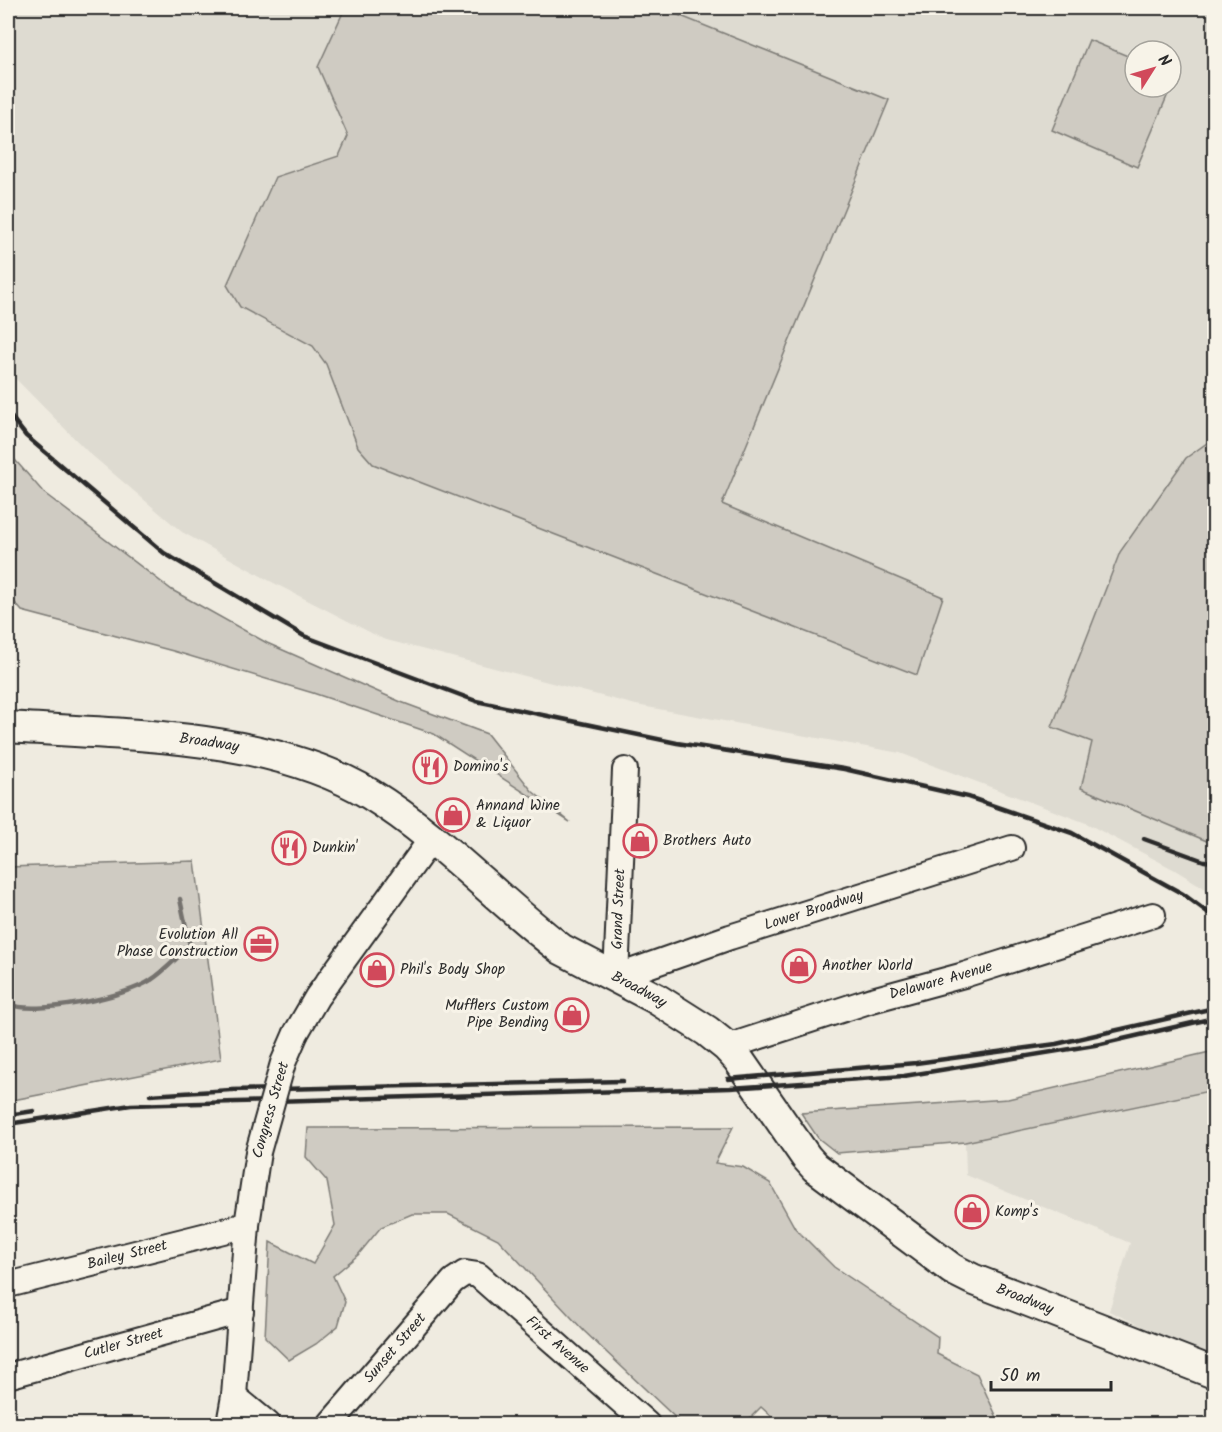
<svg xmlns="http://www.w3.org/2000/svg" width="1222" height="1432" font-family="Kalam,sans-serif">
	<rect width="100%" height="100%" fill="#efebe0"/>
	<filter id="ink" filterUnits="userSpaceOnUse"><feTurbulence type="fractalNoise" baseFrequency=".0167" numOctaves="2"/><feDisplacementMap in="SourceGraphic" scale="12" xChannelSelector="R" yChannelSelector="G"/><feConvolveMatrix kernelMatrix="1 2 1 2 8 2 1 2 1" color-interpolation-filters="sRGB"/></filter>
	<g filter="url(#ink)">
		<!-- built -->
		<g fill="#dedbd1" fill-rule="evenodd">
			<path d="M8 8H1214V894L1175 870 1086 823 900 753 636 705 383 639 270 581 182 532 88 452 8 371ZM1135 51H1171V87H1135Z"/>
			<polygon points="1214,1090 1214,1360 1109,1311 1130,1243 966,1175 965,1142"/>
		</g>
		<!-- green -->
		<g fill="#cfcbc2" stroke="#7d7b76" stroke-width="1.5">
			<polygon points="345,8 661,8 889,100 722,504 943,597 917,675 373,464 358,447 326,364 313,346 240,307 227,285 275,177 339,156 348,136 318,67"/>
			<polygon points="1089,40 1135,59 1135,87 1171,87 1137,167 1052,130"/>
			<polygon points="1214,438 1214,844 1081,788 1092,742 1052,727 1120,552 1186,458"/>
			<polygon points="8,452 44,493 172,590 267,643 401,702 487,734 532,791 570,822 434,734 313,693 173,651 22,611 8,595"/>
			<polygon points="195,861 221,1059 8,1101 8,867"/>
			<polygon points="1214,1051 1214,1090 965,1142 837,1153 818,1138 801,1113 1008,1099"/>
			<polygon points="733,1127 715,1163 743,1167 770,1183 795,1228 834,1267 938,1337 937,1354 977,1374 1000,1424 780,1424 761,1407 744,1424 682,1424 584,1331 498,1239 448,1214 412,1214 381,1227 358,1255 333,1276 345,1302 338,1326 316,1344 289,1360 265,1337 270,1242 313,1264 335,1225 327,1181 306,1157 308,1128"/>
		</g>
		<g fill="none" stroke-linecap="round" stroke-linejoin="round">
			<!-- stream -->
			<path stroke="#74726e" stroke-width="4.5" d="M8 1004C35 1016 126 997 151 980 165 971 177 957 190 946L180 899"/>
			<defs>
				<g id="minor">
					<path id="s1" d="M625 770 616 977 730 937 1012 848"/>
					<polyline points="296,1033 317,997 432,838"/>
					<path id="s2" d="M727 1047 872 1000 964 975 1153 915"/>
					<path id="s3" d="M8 1285 247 1225"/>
					<path id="s4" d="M8 1376 241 1311"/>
					<polyline points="234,1396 268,1424"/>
					<polyline points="229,1424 234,1396 247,1225 258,1152"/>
					<path id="s5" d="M330 1424 453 1281 465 1273 478 1275 647 1424"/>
				</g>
				<g id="major">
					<path id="s6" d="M8 727C123 735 269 733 370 794 440 837 496 899 561 949L655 998 707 1031 727 1047 738 1059 806 1157 815 1167 952 1269 972 1279 1214 1373"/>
				</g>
			</defs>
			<!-- minor casing -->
			<use href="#minor" stroke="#2b2b2b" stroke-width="28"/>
			<!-- major casing -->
			<use href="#major" stroke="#2b2b2b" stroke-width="34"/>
			<!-- minor -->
			<use href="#minor" stroke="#f7f3e8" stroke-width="24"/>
			<!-- major -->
			<use href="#major" stroke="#f7f3e8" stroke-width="30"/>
			<!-- rail -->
			<g stroke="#2b2b2b" stroke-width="4.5">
				<polyline points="8,413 26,436 164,553 304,636 476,701 677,743 844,769 968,797 1072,833 1183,894 1214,917"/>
				<polyline points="1144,839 1204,861 1214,862"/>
				<polyline points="728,1079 916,1063 1056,1044 1214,1008"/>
				<polyline points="150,1095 231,1090 623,1081"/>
				<polyline points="8,1115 34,1111"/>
				<polyline points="8,1124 131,1105 730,1088 904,1076 1101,1044 1214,1018"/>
			</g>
			<defs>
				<polyline id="minor-bridge" points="258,1152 283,1063 296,1033"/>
			</defs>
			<!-- minor-bridge casing -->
			<use href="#minor-bridge" stroke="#2b2b2b" stroke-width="28" stroke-linecap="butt"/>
			<!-- minor-bridge -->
			<use href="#minor-bridge" stroke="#f7f3e8" stroke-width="24"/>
		</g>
	</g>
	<!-- icons -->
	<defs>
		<symbol id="restaurant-ring" viewBox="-11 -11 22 22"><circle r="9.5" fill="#f7f3e8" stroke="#d1495b" stroke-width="1.5"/><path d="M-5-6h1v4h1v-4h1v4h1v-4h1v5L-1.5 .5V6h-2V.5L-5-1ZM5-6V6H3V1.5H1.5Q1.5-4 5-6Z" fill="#d1495b"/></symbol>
		<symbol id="shop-ring" viewBox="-11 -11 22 22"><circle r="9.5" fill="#f7f3e8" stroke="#d1495b" stroke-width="1.5"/><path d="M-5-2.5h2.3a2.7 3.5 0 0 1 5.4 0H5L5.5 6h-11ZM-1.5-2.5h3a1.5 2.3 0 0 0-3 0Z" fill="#d1495b"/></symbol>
		<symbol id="office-ring" viewBox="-11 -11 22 22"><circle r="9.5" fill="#f7f3e8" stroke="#d1495b" stroke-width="1.5"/><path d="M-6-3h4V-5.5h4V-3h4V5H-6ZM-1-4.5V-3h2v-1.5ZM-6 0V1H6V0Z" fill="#d1495b"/></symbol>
	</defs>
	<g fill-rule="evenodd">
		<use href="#restaurant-ring" x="411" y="748" width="38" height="38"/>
		<use href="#shop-ring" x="434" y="796" width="38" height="38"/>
		<use href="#shop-ring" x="621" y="822" width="38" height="38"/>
		<use href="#restaurant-ring" x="270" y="829" width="38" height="38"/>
		<use href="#office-ring" x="242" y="925" width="38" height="38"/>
		<use href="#shop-ring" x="780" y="947" width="38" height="38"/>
		<use href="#shop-ring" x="358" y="951" width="38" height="38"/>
		<use href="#shop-ring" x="553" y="996" width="38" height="38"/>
		<use href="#shop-ring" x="953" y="1193" width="38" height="38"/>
	</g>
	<g text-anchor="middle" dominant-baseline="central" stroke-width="6" stroke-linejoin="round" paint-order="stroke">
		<!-- street labels -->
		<g font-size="15" fill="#2b2b2b" stroke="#f7f3e8">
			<text stroke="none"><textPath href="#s6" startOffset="202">Broadway</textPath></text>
			<text transform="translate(619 909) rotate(-88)">Grand Street</text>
			<text stroke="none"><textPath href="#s1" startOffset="416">Lower Broadway</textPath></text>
			<text stroke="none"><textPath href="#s2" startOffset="224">Delaware Avenue</textPath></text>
			<text stroke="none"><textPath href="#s6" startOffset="706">Broadway</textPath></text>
			<text transform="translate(271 1110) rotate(-74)">Congress Street</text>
			<text stroke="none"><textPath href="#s3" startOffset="123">Bailey Street</textPath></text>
			<text stroke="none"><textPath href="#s6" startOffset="1210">Broadway</textPath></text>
			<text stroke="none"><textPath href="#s4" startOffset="120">Cutler Street</textPath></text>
			<text stroke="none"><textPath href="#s5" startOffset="322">First Avenue</textPath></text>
			<text stroke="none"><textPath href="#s5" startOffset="100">Sunset Street</textPath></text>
		</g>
		<!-- poi labels -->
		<g font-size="15" fill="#2b2b2b" stroke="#f7f3e8" text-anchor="start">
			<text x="453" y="767">Domino's</text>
			<text x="476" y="806">Annand Wine<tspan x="476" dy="17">&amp; Liquor</tspan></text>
			<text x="663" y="841">Brothers Auto</text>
			<text x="312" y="848">Dunkin'</text>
			<text x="238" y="935" text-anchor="end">Evolution All<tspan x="238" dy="17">Phase Construction</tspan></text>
			<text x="822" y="966">Another World</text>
			<text x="400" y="970">Phil's Body Shop</text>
			<text x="549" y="1006" text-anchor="end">Mufflers Custom<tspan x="549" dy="17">Pipe Bending</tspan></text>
			<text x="995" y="1212">Komp's</text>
		</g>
	</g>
	<!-- margin -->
	<rect width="1222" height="1432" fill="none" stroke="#f7f3e8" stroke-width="30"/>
	<rect x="15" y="15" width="1192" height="1402" fill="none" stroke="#2b2b2b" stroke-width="2" filter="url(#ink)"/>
	<!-- north arrow -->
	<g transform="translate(1153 69) rotate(53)"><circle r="28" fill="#f7f3e8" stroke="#a5a39c" stroke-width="1.5"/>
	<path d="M0-4.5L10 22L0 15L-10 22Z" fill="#d1495b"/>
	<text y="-9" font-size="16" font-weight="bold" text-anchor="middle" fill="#2b2b2b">N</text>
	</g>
	<!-- scale -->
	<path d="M991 1381v9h120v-9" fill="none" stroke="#2b2b2b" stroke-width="3"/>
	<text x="1000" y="1381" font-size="18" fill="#2b2b2b" stroke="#f7f3e8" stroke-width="4.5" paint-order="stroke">50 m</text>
</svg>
